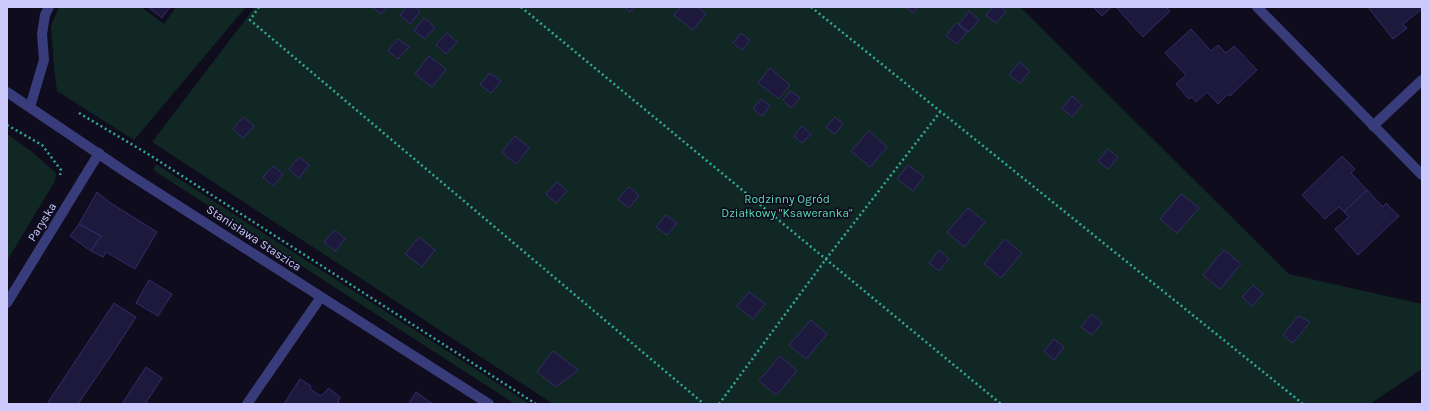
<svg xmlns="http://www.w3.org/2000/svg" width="1429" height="411" font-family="Karla,sans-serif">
	<rect width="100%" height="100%" fill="#0e0c1d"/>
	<!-- green -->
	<g fill="#102724">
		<polygon points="59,7 141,7 164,24 176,7 246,7 134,140 57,91 54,68 51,26"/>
		<polygon points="255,7 1020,7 1289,274 1422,304 1422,369 1370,404 553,404 152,142"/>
		<polygon points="7,134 31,151 56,173 55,181 7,261"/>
		<polygon points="156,164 530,404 515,404 153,170"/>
	</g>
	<!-- building -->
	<g fill="#1d193d" stroke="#332c69">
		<polygon points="148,7 170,7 162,18"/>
		<polygon points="372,7 387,7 381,14"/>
		<polygon points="407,7 415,7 420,12 410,24 400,15"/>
		<polygon points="624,7 634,7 630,12"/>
		<polygon points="681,7 697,7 706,14 693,30 674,15"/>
		<polygon points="906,7 918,7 913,13"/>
		<polygon points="993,7 1001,7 1006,11 996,23 986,15"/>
		<polygon points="1093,7 1112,7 1102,16"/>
		<polygon points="1116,7 1166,7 1170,11 1143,37"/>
		<polygon points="1368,7 1420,7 1422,9 1403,24 1407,28 1393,39"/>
		<polygon points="969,11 979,20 969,32 959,24"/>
		<polygon points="424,18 435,27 425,39 414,31"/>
		<polygon points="956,23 967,32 957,44 946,36"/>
		<polygon points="1191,29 1211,51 1218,45 1226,53 1234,46 1257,70 1230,96 1228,94 1218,104 1207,92 1196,102 1192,97 1189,99 1176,84 1186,75 1165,53"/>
		<polygon points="447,33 457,42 446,54 436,45"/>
		<polygon points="741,33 750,40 742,50 733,43"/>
		<polygon points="398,39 409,47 398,59 388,51"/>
		<polygon points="429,56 446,69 432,87 415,74"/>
		<polygon points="1019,62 1030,71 1020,83 1009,75"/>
		<polygon points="770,68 790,85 779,99 758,83"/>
		<polygon points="490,73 501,81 491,93 480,85"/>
		<polygon points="791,91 800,98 791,108 783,100"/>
		<polygon points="1072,96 1082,105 1072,117 1062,108"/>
		<polygon points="761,99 770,106 762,116 753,109"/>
		<polygon points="243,117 254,126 243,138 233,129"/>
		<polygon points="835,117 843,124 835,134 826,127"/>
		<polygon points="802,126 811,134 802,143 794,136"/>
		<polygon points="869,131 887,147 870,167 851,151"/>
		<polygon points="515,136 529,148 516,164 502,152"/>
		<polygon points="1108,149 1118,157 1108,169 1098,161"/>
		<polygon points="1342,156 1355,169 1351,173 1367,190 1344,212 1339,207 1325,219 1302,195"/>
		<polygon points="299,157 309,165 299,178 289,169"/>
		<polygon points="908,165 924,177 913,191 897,179"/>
		<polygon points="273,166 283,174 273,186 263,177"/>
		<polygon points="557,182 567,191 556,203 546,194"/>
		<polygon points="629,187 639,195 629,208 618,199"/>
		<polygon points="1367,190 1383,207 1386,203 1399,216 1358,255 1335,229 1349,217 1344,212"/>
		<polygon points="97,192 109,202 157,232 135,269 106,252 103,257 91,251 101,236 79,224"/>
		<polygon points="1181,194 1199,208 1177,233 1160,219"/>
		<polygon points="968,208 985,222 964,247 947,232"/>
		<polygon points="666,215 677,223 667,235 656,227"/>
		<polygon points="79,224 101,236 91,251 70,236"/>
		<polygon points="335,230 345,239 335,251 324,242"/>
		<polygon points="419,237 435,250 422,267 405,254"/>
		<polygon points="1005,239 1022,253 1001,278 984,264"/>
		<polygon points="939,250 949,259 939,271 929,263"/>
		<polygon points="1224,250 1241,264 1220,289 1203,275"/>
		<polygon points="149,280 172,294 158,316 136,303"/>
		<polygon points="1253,285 1263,294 1252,306 1242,297"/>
		<polygon points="749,292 765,304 753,319 737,306"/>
		<polygon points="114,303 136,317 114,351 78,404 47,404"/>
		<polygon points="1092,314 1102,323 1092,335 1081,327"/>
		<polygon points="1298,316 1310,322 1293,343 1283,335"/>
		<polygon points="811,320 827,334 806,359 789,345"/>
		<polygon points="1054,339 1064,347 1054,360 1044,351"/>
		<polygon points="553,351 578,370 556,387 537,372"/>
		<polygon points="780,356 797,371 776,395 759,381"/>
		<polygon points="146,367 162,378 145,404 122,404"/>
		<polygon points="300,379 311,386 310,389 321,396 329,388 340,397 338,403 340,404 284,404"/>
		<polygon points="416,392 433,404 408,404"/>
	</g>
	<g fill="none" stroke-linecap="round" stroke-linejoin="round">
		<!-- path -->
		<g stroke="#31ab99" stroke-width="2.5" stroke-dasharray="2 3" stroke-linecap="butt">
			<polyline points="259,7 250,20 704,404"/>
			<polyline points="521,7 1001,404"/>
			<polyline points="811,7 1303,404"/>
			<polyline points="79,113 148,154 536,404"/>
			<polyline points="7,125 42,145 61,170 60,175"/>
			<polyline points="719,404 826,259 940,112"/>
		</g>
		<!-- lane -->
		<g stroke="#393c7b" stroke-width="10">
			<polyline points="30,107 44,60 42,34 45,15 49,7"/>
			<polyline points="247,404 321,297"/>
		</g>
		<!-- street -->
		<g stroke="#393c7b" stroke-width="10">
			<polyline points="1257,7 1422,175"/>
			<polyline points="7,92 127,173 489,404"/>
			<polyline points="1373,126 1422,80"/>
			<polyline points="7,303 99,153"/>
		</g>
	</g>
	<g text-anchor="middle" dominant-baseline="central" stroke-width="3.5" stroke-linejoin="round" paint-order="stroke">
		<!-- park labels -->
		<g font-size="12" fill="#59daaf" stroke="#0e0c1d">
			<text x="787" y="199">Rodzinny Ogród<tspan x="787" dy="14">Działkowy "Ksaweranka"</tspan></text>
		</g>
		<!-- street labels -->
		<g font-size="12" fill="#cccafd" stroke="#0e0c1d">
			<text transform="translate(42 222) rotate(-58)">Paryska</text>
			<text transform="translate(254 238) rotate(33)">Stanisława Staszica</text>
		</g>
	</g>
	<!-- border -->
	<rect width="1429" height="411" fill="none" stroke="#cccafd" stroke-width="16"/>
</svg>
